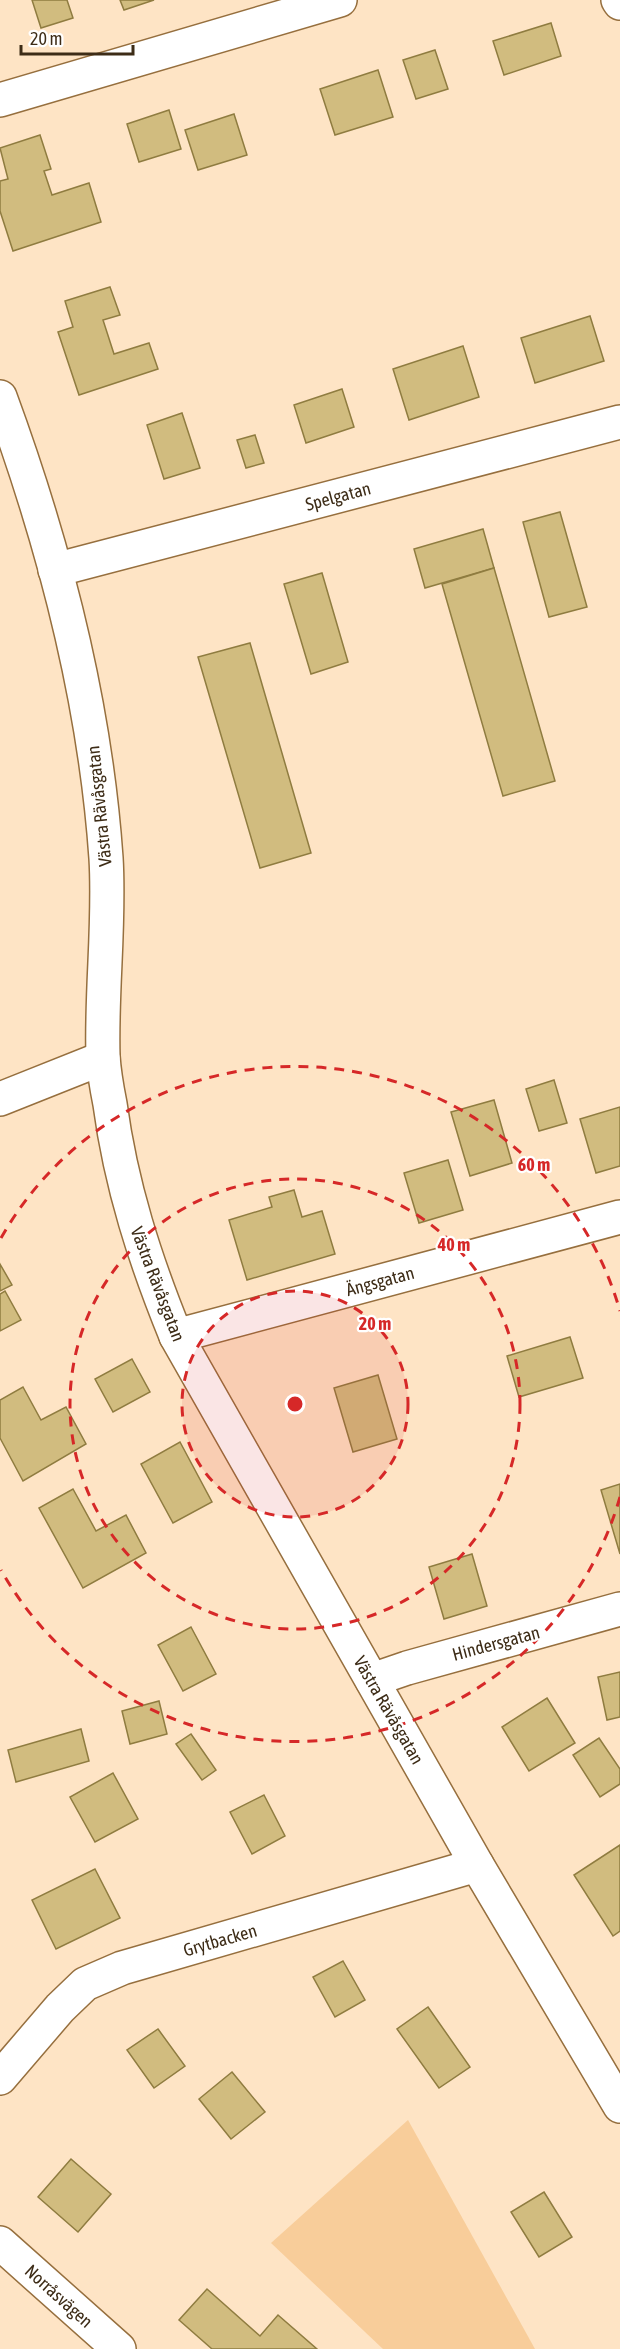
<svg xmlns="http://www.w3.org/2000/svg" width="620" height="2349" font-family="'Asap Condensed',sans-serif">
	<rect width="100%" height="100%" fill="#fee4c5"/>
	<!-- green -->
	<polygon fill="#f8cd9a" points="408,2120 535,2349 383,2349 271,2243"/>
	<!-- building -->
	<g fill="#d1bc7f" stroke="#8f7c40" stroke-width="1.5">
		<polygon points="32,0 67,0 73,18 41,28"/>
		<polygon points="120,0 154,0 124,10"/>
		<polygon points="551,23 561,56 504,75 493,41"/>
		<polygon points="435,50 448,89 416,99 403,60"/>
		<polygon points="378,70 393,117 335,135 320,89"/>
		<polygon points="169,110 181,149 139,162 127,124"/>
		<polygon points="234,114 247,155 198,170 185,130"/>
		<polygon points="40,135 51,169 44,171 52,195 89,183 101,222 13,251 0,211 0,181 8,179 0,148"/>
		<polygon points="110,287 120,315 103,320 114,354 149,343 158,369 79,395 58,332 73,327 65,301"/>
		<polygon points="590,316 604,361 535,383 521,338"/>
		<polygon points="463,346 479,397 409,420 393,369"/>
		<polygon points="342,389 354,427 306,443 294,405"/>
		<polygon points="182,413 200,468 164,479 147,425"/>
		<polygon points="255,435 264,463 246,468 237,440"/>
		<polygon points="560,512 587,607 549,617 523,522"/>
		<polygon points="483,529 494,568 425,588 414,549"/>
		<polygon points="494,568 555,781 503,796 442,584"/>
		<polygon points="322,573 348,662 311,674 284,584"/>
		<polygon points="250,643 311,853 260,868 198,657"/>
		<polygon points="554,1080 567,1123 539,1131 526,1089"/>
		<polygon points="494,1100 512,1163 470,1176 451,1112"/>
		<polygon points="620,1107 620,1166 596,1173 580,1119"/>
		<polygon points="448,1160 463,1210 419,1223 404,1173"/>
		<polygon points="294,1190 302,1217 322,1211 335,1254 247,1280 229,1220 272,1207 269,1197"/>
		<polygon points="0,1264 12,1285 0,1291"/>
		<polygon points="5,1291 21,1320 0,1331 0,1294"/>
		<polygon points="570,1337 583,1378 519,1397 507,1356"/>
		<polygon points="132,1359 150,1392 113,1412 95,1379"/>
		<polygon points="378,1375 397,1439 353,1452 334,1388"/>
		<polygon points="23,1387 41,1420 66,1407 86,1444 23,1481 0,1438 0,1400"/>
		<polygon points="180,1442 212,1502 173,1523 141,1464"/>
		<polygon points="620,1484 620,1554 601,1490"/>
		<polygon points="73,1489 96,1531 126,1515 146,1553 83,1588 39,1508"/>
		<polygon points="472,1554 487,1606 444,1619 429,1567"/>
		<polygon points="191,1627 216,1674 183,1691 158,1645"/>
		<polygon points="620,1672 620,1717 607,1720 598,1677"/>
		<polygon points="547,1698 575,1743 529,1771 502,1727"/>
		<polygon points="159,1701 167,1734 130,1744 122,1711"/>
		<polygon points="81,1729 89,1761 16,1782 8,1750"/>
		<polygon points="191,1734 216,1770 202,1780 176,1744"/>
		<polygon points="599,1738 620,1769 620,1784 600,1797 573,1755"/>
		<polygon points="113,1773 138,1819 95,1842 70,1797"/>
		<polygon points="264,1795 285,1836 252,1854 230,1812"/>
		<polygon points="620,1845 620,1931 613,1936 574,1875"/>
		<polygon points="95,1869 120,1918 56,1949 32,1900"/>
		<polygon points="343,1961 365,2000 335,2017 313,1977"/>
		<polygon points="428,2007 470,2067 439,2088 397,2029"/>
		<polygon points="158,2029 185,2066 154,2088 127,2050"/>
		<polygon points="232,2072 265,2112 231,2139 199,2099"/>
		<polygon points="71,2159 111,2194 78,2232 38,2197"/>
		<polygon points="544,2192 572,2237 539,2257 511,2212"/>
		<polygon points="207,2289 260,2336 278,2315 317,2349 212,2349 179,2320"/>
	</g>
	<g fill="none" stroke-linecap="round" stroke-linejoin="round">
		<defs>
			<g id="minor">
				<polyline points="618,0 620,3"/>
				<polyline points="0,100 340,0"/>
				<path d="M0 397C54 544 95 700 106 858 110 922 101 991 103 1056 104 1072 107 1089 110 1104 121 1186 145 1260 176 1336L477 1865 620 2106"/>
				<polyline points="55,570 620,422"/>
				<polyline points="0,1099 103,1058"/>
				<polyline points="176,1336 620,1217"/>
				<polyline points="372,1680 407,1668 620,1609"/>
				<polyline points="0,2078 60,2008 85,1984 122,1968 477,1865"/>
				<polyline points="0,2243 119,2349"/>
			</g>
		</defs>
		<!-- minor casing -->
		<use href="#minor" stroke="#966f3e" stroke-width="36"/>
		<!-- minor -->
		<use href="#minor" stroke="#fff" stroke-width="33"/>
	</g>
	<!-- distance rings -->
	<circle cx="295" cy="1404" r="113" fill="#d62828" fill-opacity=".12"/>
	<g fill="none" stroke="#d62828" stroke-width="3" stroke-dasharray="10 8">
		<circle cx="295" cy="1404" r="113"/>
		<circle cx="295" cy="1404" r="225"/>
		<path d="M620 1497A338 338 0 0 1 1 1570M1 1238A338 338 0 0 1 620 1311"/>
	</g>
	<g text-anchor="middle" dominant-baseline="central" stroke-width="4.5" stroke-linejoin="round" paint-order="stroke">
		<!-- street labels -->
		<g font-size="18" fill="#3d2c17" stroke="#fff">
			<text transform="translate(338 496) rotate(-15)">Spelgatan</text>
			<text transform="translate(99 806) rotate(-96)">Västra Rävåsgatan</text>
			<text transform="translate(380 1281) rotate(-15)">Ängsgatan</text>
			<text transform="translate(158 1284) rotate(69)">Västra Rävåsgatan</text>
			<text transform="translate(496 1643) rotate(-15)">Hindersgatan</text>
			<text transform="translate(389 1710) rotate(60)">Västra Rävåsgatan</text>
			<text transform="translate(220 1940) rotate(-16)">Grytbacken</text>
			<text transform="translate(59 2296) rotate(42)">Norråsvägen</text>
		</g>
	</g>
	<circle cx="295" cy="1404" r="9" fill="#d62828" stroke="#fff" stroke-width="3"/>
	<g font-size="18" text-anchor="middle" font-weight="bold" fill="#d62828" stroke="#fff" stroke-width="4.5" stroke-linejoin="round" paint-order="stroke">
		<text x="534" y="1171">60 m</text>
		<text x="454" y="1251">40 m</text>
		<text x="375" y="1330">20 m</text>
	</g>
	<!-- scale -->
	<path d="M21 45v9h112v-9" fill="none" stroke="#3d2c17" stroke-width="3"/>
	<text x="30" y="45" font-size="18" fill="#3d2c17" stroke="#ffffff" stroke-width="4.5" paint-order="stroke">20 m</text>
</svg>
